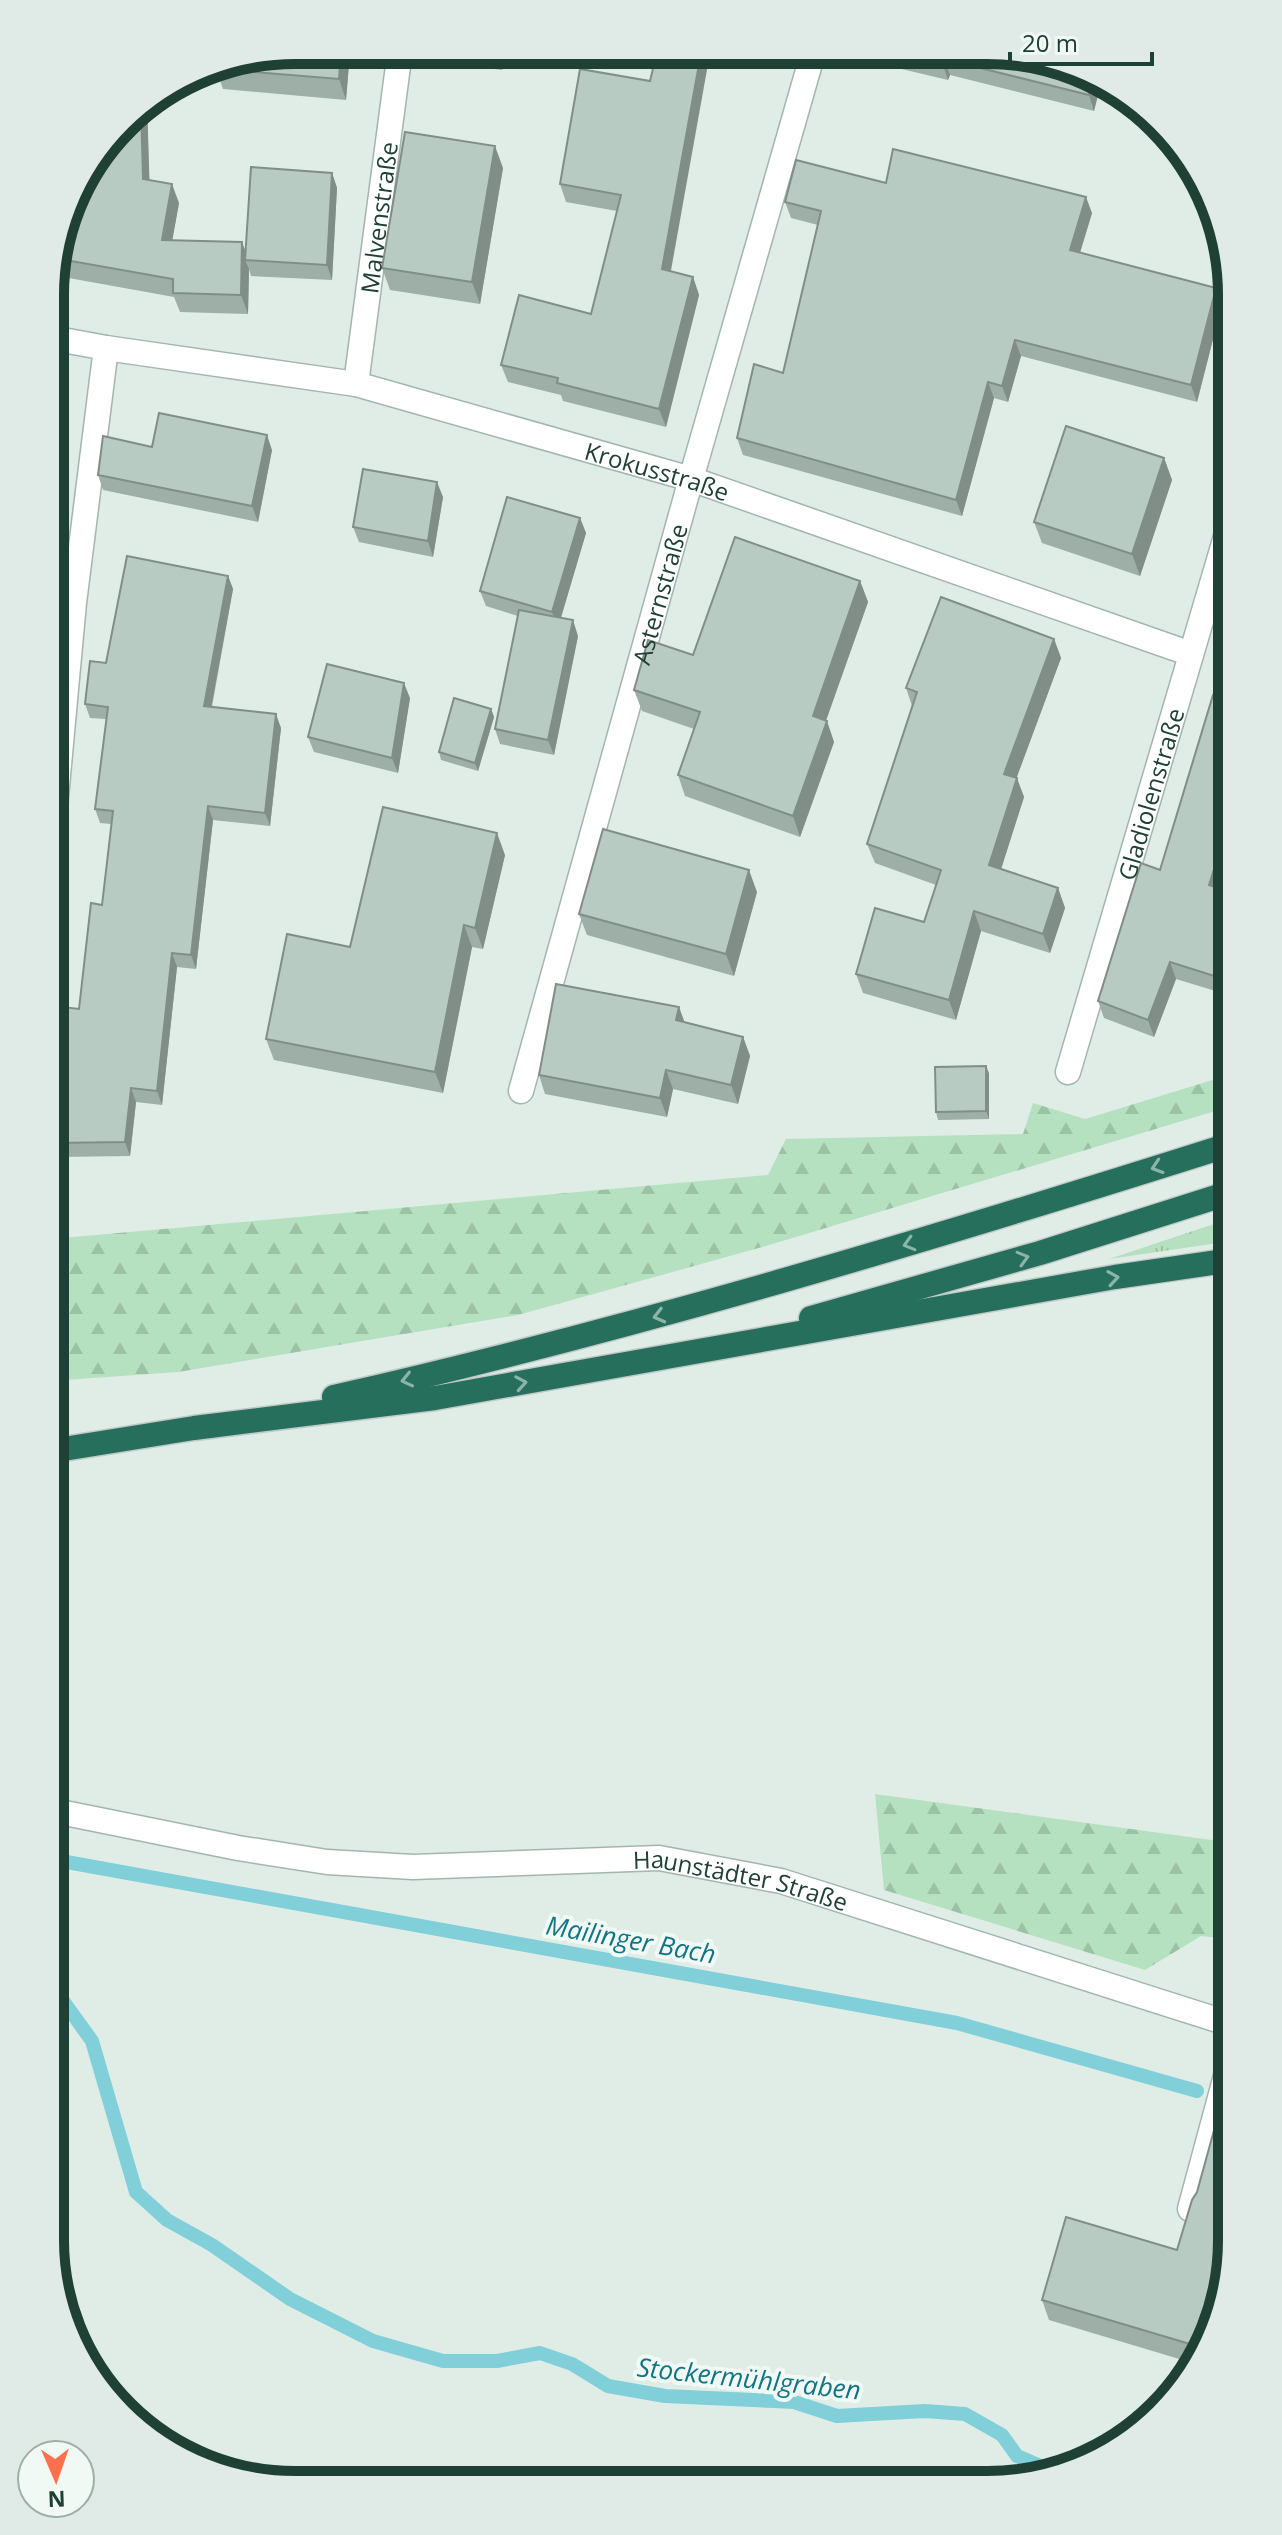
<svg xmlns="http://www.w3.org/2000/svg" width="1282" height="2535" font-family="'Open Sans',sans-serif">
	<defs>
		<pattern id="grass-tufts" width="24" height="20" patternUnits="userSpaceOnUse" patternTransform="scale(2)"><rect width="24" height="20" fill="#b6e1c0"/><path d="M3 7l-1-3M5 7V3M7 7l1-3M15 17l-1-3M17 17v-4M19 17l1-3" fill="none" stroke="#9cc2a6"/></pattern>
		<pattern id="forest-firs" width="22" height="20" patternUnits="userSpaceOnUse" patternTransform="scale(2)"><rect width="22" height="20" fill="#b6e1c0"/><path d="M5 1l3.5 6h-7zM16 11l3.5 6h-7z" fill="#9cc2a6"/></pattern>
	</defs>
	<rect width="100%" height="100%" fill="#e0ede7"/>
	<!-- grass -->
	<polygon fill="url(#grass-tufts)" points="1232,1218 1232,1241 1109,1259"/>
	<!-- forest -->
	<g fill="url(#forest-firs)">
		<polygon points="1232,1074 1232,1106 766,1246 518,1315 178,1372 51,1381 51,1239 768,1175 786,1139 1023,1134 1033,1103 1085,1119"/>
		<polygon points="875,1794 1219,1841 1232,1845 1232,1939 1201,1936 1145,1970 884,1890"/>
	</g>
	<g fill="none" stroke-linecap="round" stroke-linejoin="round">
		<!-- stream -->
		<g stroke="#81cfd9" stroke-width="14">
			<polyline points="50,1859 957,2023 1197,2091"/>
			<polyline points="50,1991 61,1998 92,2041 136,2192 167,2220 212,2245 290,2299 373,2341 443,2361 497,2361 540,2353 572,2364 608,2386 665,2396 794,2402 837,2416 925,2411 965,2414 1002,2435 1017,2456 1040,2466 1067,2466 1089,2460"/>
		</g>
		<defs>
			<g id="street">
				<path id="s1" d="M106 348 356 384 691 479 1191 654"/>
				<path id="s2" d="M356 384 400 51"/>
				<polyline points="51,851 74,603 106,348 52,338"/>
				<path id="s3" d="M1068 1072 1232 516"/>
				<path id="s4" d="M521 1091 691 479 813 53"/>
				<path id="s5" d="M50 1810 238 1848 327 1862 413 1867 659 1858 781 1881 1227 2023V2072L1190 2209"/>
			</g>
			<g id="highway">
				<polyline points="811,1318 1040,1253 1232,1192"/>
				<path d="M334 1397C637 1328 935 1238 1232 1144"/>
				<polyline points="51,1451 194,1428 435,1398 1115,1277 1232,1260"/>
			</g>
		</defs>
		<!-- street casing -->
		<use href="#street" stroke="#a2b6ae" stroke-width="27"/>
		<!-- highway casing -->
		<use href="#highway" stroke="#c0cac6" stroke-width="27"/>
		<!-- street -->
		<use href="#street" stroke="#fff" stroke-width="24"/>
		<!-- highway -->
		<use href="#highway" stroke="#276f5d" stroke-width="24"/>
	</g>
	<!-- wall -->
	<g fill="#9eafa7">
		<polygon points="295,50 386,51 384,56 350,52 346,100 223,89 216,69"/>
		<polygon points="411,51 505,51 502,70 414,59"/>
		<polygon points="718,53 739,53 738,57"/>
		<polygon points="849,53 1034,55 1100,87 1094,111 950,75 948,80 851,57"/>
		<polygon points="650,81 671,272 693,277 699,295 666,427 563,401 561,395 508,382 501,365 591,314 617,211 566,202 560,184"/>
		<polygon points="147,102 149,180 179,203 172,240 246,252 332,173 337,188 332,280 251,276 249,269 248,314 180,312 174,297 52,275 52,263 75,186 133,111"/>
		<polygon points="503,168 480,304 390,290 382,268"/>
		<polygon points="886,183 1092,213 1080,252 1222,304 1197,402 1021,356 1008,402 994,398 962,516 743,455 737,438 783,373 818,225 791,218 785,202"/>
		<polygon points="152,447 272,450 258,522 103,490 98,475"/>
		<polygon points="1164,458 1172,480 1140,576 1042,543 1034,522"/>
		<polygon points="443,497 433,557 359,542 353,527"/>
		<polygon points="580,518 586,533 561,618 578,636 554,755 500,744 495,729 518,616 486,606 480,591"/>
		<polygon points="228,576 233,589 212,707 281,728 270,826 213,820 196,969 177,967 162,1105 136,1102 130,1156 59,1157 54,1143 59,1071 53,1070 51,1067 51,1027 79,1009 102,905 111,824 100,823 95,809 106,719 90,718 85,704 106,663"/>
		<polygon points="860,581 868,602 826,721 834,742 800,837 685,796 678,775 694,729 642,711 634,690 693,655"/>
		<polygon points="1054,639 1061,658 1016,778 1024,797 1001,869 1058,888 1065,908 1050,953 981,931 956,1020 863,993 856,974 924,922 936,885 875,863 867,844 912,706 906,688"/>
		<polygon points="1232,697 1232,849 1219,888 1232,892 1232,996 1176,979 1154,1037 1104,1018 1098,1001 1160,870"/>
		<polygon points="410,698 398,773 314,752 308,737"/>
		<polygon points="491,709 494,717 478,771 441,760 439,752"/>
		<polygon points="505,855 483,949 472,947 443,1093 274,1060 266,1039 350,947"/>
		<polygon points="757,892 734,976 587,935 579,914"/>
		<polygon points="684,1022 743,1037 750,1056 738,1104 673,1089 667,1117 545,1094 539,1075"/>
		<polygon points="989,1073 989,1119 938,1120 936,1112"/>
		<polygon points="1177,2250 1231,2257 1214,2333 1196,2364 1049,2320 1042,2300"/>
	</g>
	<!-- shaded-wall -->
	<g fill="#818e88">
		<polygon points="341,50 350,50 350,52 346,100 339,79"/>
		<polygon points="496,51 505,51 502,70"/>
		<polygon points="701,53 710,53 668,287 662,269"/>
		<polygon points="944,59 950,75 948,80 943,65"/>
		<polygon points="1092,83 1100,87 1094,111 1089,95"/>
		<polygon points="147,102 150,198 143,179 141,106"/>
		<polygon points="495,146 503,168 480,304 472,282"/>
		<polygon points="332,173 337,188 332,280 327,265"/>
		<polygon points="172,184 179,203 169,259 162,240"/>
		<polygon points="1086,197 1092,213 1076,266 1070,250"/>
		<polygon points="242,242 249,260 245,260 249,269 248,314 241,295"/>
		<polygon points="693,277 699,295 666,427 659,409"/>
		<polygon points="1216,288 1222,304 1197,402 1191,385"/>
		<polygon points="1015,340 1021,356 1008,402 1002,386"/>
		<polygon points="988,382 994,398 962,516 956,500"/>
		<polygon points="267,435 272,450 258,522 252,506"/>
		<polygon points="1164,458 1172,480 1140,576 1132,554"/>
		<polygon points="437,482 443,497 433,557 428,541"/>
		<polygon points="580,518 586,533 558,627 552,612"/>
		<polygon points="228,576 233,589 209,719 204,706"/>
		<polygon points="860,581 868,602 820,737 813,716"/>
		<polygon points="573,620 578,636 554,755 548,740"/>
		<polygon points="1054,639 1061,658 1011,793 1004,774"/>
		<polygon points="404,683 410,698 398,773 392,758"/>
		<polygon points="491,709 494,717 478,771 475,763"/>
		<polygon points="276,714 281,728 270,826 265,813"/>
		<polygon points="827,721 834,742 800,837 793,816"/>
		<polygon points="1017,778 1024,797 996,885 989,865"/>
		<polygon points="208,806 213,820 196,969 191,955"/>
		<polygon points="1230,818 1232,823 1232,849 1215,902 1209,885"/>
		<polygon points="497,833 505,855 483,949 475,928"/>
		<polygon points="749,870 757,892 734,976 726,954"/>
		<polygon points="1058,888 1065,908 1050,953 1043,934"/>
		<polygon points="974,911 981,931 956,1020 949,1000"/>
		<polygon points="464,925 472,947 443,1093 435,1072"/>
		<polygon points="172,953 177,967 162,1105 157,1091"/>
		<polygon points="1170,962 1176,979 1154,1037 1148,1020"/>
		<polygon points="1232,965 1232,993 1227,980"/>
		<polygon points="679,1007 686,1026 676,1020"/>
		<polygon points="743,1037 750,1056 738,1104 731,1085"/>
		<polygon points="986,1066 989,1073 989,1119 986,1111"/>
		<polygon points="666,1070 673,1089 667,1117 660,1098"/>
		<polygon points="131,1088 136,1102 130,1156 125,1142"/>
		<polygon points="1226,2256 1229,2265 1214,2333 1202,2353 1200,2347"/>
	</g>
	<!-- building -->
	<g fill="#b8cbc2" stroke="#818e88" stroke-width="2">
		<polygon points="295,50 341,50 339,79 216,69 216,66"/>
		<polygon points="657,52 701,53 662,269 693,277 659,409 557,383 558,378 501,365 519,295 591,314 621,195 560,184 580,69 650,81"/>
		<polygon points="895,54 1034,55 1092,83 1089,95 944,59 943,65"/>
		<polygon points="141,106 143,179 172,184 162,240 242,242 241,295 173,293 173,279 54,258 75,186 133,111"/>
		<polygon points="405,132 495,146 472,282 382,268"/>
		<polygon points="893,149 1086,197 1070,250 1216,288 1191,385 1015,340 1002,386 988,382 956,500 737,438 754,364 783,373 821,211 785,202 796,160 886,183"/>
		<polygon points="251,167 332,173 327,265 245,260"/>
		<polygon points="159,413 267,435 252,506 98,475 103,436 152,447"/>
		<polygon points="1066,426 1164,458 1132,554 1034,522"/>
		<polygon points="363,469 437,482 428,541 353,527"/>
		<polygon points="507,497 580,518 552,612 480,591"/>
		<polygon points="735,537 860,581 813,716 827,721 793,816 678,775 700,712 634,690 648,640 693,655"/>
		<polygon points="127,556 228,576 204,706 276,714 265,813 208,806 191,955 172,953 157,1091 131,1088 125,1142 54,1143 60,1059 51,1057 51,1027 54,1006 79,1009 91,903 102,905 113,811 95,809 108,707 85,704 90,661 106,663"/>
		<polygon points="941,597 1054,639 1004,774 1017,778 989,865 1058,888 1043,934 974,911 949,1000 856,974 875,908 924,922 941,870 867,844 917,692 906,688"/>
		<polygon points="519,610 573,620 548,740 495,729"/>
		<polygon points="327,664 404,683 392,758 308,737"/>
		<polygon points="1213,695 1231,700 1232,697 1232,819 1230,818 1209,885 1232,892 1232,965 1227,980 1170,962 1148,1020 1098,1001 1141,863 1160,870"/>
		<polygon points="454,698 491,709 475,763 439,752"/>
		<polygon points="383,807 497,833 475,928 464,925 435,1072 266,1039 287,934 350,947"/>
		<polygon points="603,829 749,870 726,954 579,914"/>
		<polygon points="556,984 679,1007 676,1020 743,1037 731,1085 666,1070 660,1098 539,1075"/>
		<polygon points="986,1066 986,1111 936,1112 935,1067"/>
		<polygon points="1224,2094 1231,2097 1231,2258 1226,2256 1200,2347 1042,2300 1066,2217 1177,2250 1192,2200 1197,2192"/>
	</g>
	<!-- one-way arrows -->
	<defs><path id="oneway-chevron" d="M-2-3.5L2.5 0L-2 3.5" fill="none" stroke-width="1.6" stroke-linecap="round" stroke-linejoin="round" transform="scale(2)"/></defs>
	<g stroke="#8cb4a9">
		<use href="#oneway-chevron" transform="translate(1157 1167) rotate(162)"/>
		<use href="#oneway-chevron" transform="translate(909 1244) rotate(164)"/>
		<use href="#oneway-chevron" transform="translate(1023 1258) rotate(-16)"/>
		<use href="#oneway-chevron" transform="translate(1113 1278) rotate(-9)"/>
		<use href="#oneway-chevron" transform="translate(659 1316) rotate(166)"/>
		<use href="#oneway-chevron" transform="translate(407 1380) rotate(167)"/>
		<use href="#oneway-chevron" transform="translate(521 1383) rotate(-10)"/>
	</g>
	<g text-anchor="middle" dominant-baseline="central" stroke-width="8" stroke-linejoin="round" paint-order="stroke">
		<!-- street labels -->
		<g font-size="24" fill="#1f4035" stroke="#f1f9f5">
			<text stroke="none"><textPath href="#s2" startOffset="168">Malvenstraße</textPath></text>
			<text stroke="none"><textPath href="#s1" startOffset="566">Krokusstraße</textPath></text>
			<text stroke="none"><textPath href="#s4" startOffset="516">Asternstraße</textPath></text>
			<text stroke="none"><textPath href="#s3" startOffset="290">Gladiolenstraße</textPath></text>
			<text stroke="none"><textPath href="#s5" startOffset="698">Haunstädter Straße</textPath></text>
		</g>
		<!-- water labels -->
		<g font-size="26" font-style="italic" fill="#117583" stroke="#f1f9f5">
			<text transform="translate(631 1939) rotate(10)">Mailinger Bach</text>
			<text transform="translate(749 2378) rotate(6)">Stockermühlgraben</text>
		</g>
	</g>
	<!-- crop -->
	<path d="M0 0H1282V2535H0ZM295 64H987A231 231 0 0 1 1218 295V2240A231 231 0 0 1 987 2471H295A231 231 0 0 1 64 2240V295A231 231 0 0 1 295 64Z" fill="#e0eae6" fill-rule="evenodd"/>
	<path fill="none" stroke="#1f4035" stroke-width="10" d="M295 64H987A231 231 0 0 1 1218 295V2240A231 231 0 0 1 987 2471H295A231 231 0 0 1 64 2240V295A231 231 0 0 1 295 64Z"/>
	<!-- north arrow -->
	<g transform="translate(56 2479) rotate(178)"><circle r="38" fill="#f1f9f5" stroke="#9dafa8" stroke-width="2"/>
	<path d="M0-6L14 30L0 20L-14 30Z" fill="#ff704c"/>
	<text y="-12" font-size="22" font-weight="bold" text-anchor="middle" fill="#1f4035">N</text>
	</g>
	<!-- scale -->
	<path d="M1010 52v12h142v-12" fill="none" stroke="#1f4035" stroke-width="4"/>
	<text x="1022" y="52" font-size="24" fill="#1f4035" stroke="#f1f9f5" stroke-width="6" paint-order="stroke">20 m</text>
</svg>
